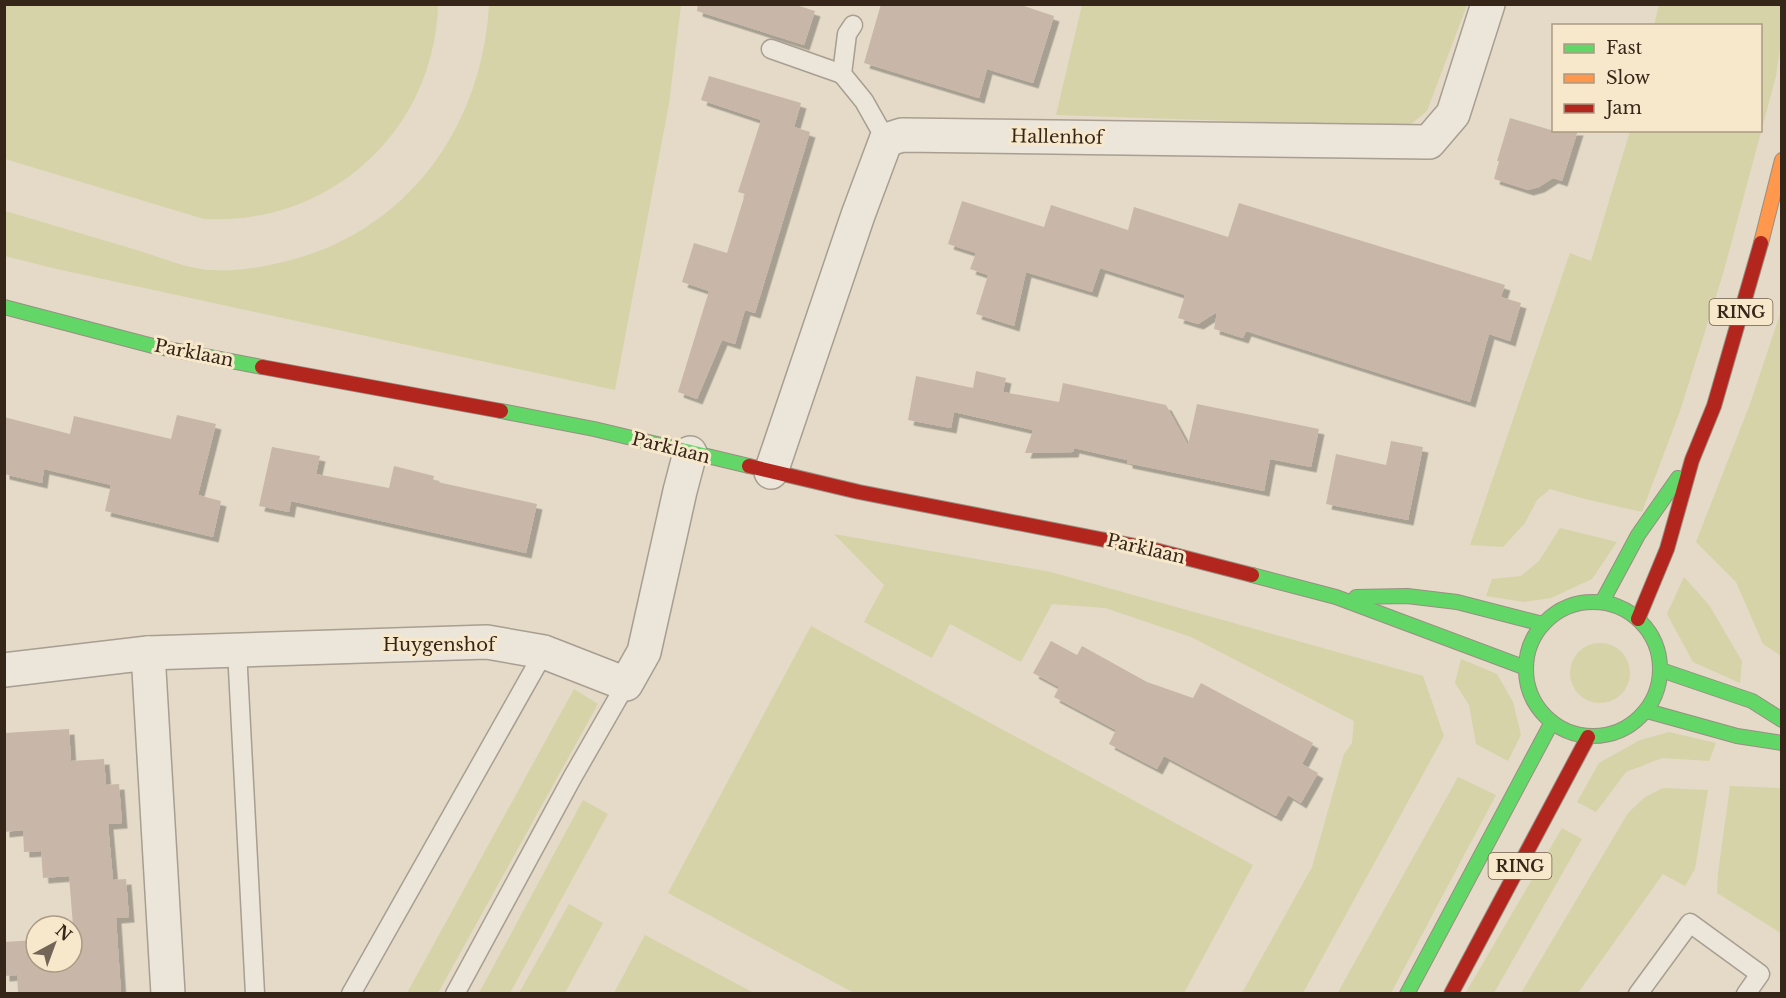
<svg xmlns="http://www.w3.org/2000/svg" width="1786" height="998" font-family="'Libre Baskerville',serif">
	<defs>
		<filter id="shadow"><feDropShadow dx="5.5" dy="5.5" stdDeviation="0" flood-color="#0004"/></filter>
	</defs>
	<rect width="100%" height="100%" fill="#e4dac7"/>
	<!-- green -->
	<g fill="#d6d3a8">
		<path d="M4 5 438 4V5C434 131 330 226 204 219L5 159Z"/>
		<path d="M489 5H681L669 104 615 390 57 269 5 256V211C50 224 95 238 140 251 160 257 181 266 201 269 229 273 260 268 287 261 408 231 482 127 489 5Z"/>
		<polygon points="1082,5 1467,5 1427,111 1411,124 1389,126 1056,115"/>
		<polygon points="1659,5 1781,5 1781,41 1776,76 1723,274 1680,411 1642,512 1581,498 1550,489 1537,500 1525,523 1503,547 1470,545 1570,253 1591,261 1630,131 1760,130 1760,26 1654,25"/>
		<polygon points="1781,311 1782,656 1781,656 1763,644 1736,582 1696,542 1750,404"/>
		<polygon points="1560,528 1617,542 1592,579 1551,598 1524,602 1486,596 1492,579 1521,576 1539,561"/>
		<polygon points="834,534 1051,572 1423,676 1444,736 1303,993 1242,993 1312,867 1344,754 1352,743 1354,721 1191,637 1105,608 1052,604 1021,662 950,624 932,658 864,622 884,585"/>
		<polygon points="1684,577 1709,605 1742,661 1740,683 1693,662 1667,614"/>
		<polygon points="811,626 1253,865 1184,993 854,993 668,893"/>
		<circle cx="1600" cy="673" r="30"/>
		<polygon points="1461,659 1497,674 1513,702 1521,735 1508,761 1476,744 1469,705 1455,683"/>
		<polygon points="574,689 598,704 438,993 407,993"/>
		<polygon points="1669,732 1716,743 1709,761 1662,758 1626,772 1596,812 1577,802 1599,763 1640,740"/>
		<polygon points="1458,777 1496,795 1391,993 1337,994"/>
		<polygon points="1730,786 1781,788 1781,933 1717,893 1718,873"/>
		<polygon points="1663,788 1708,790 1695,869 1685,886 1663,874 1578,993 1521,993 1628,813 1645,797"/>
		<polygon points="583,800 608,814 510,993 479,993"/>
		<polygon points="1562,828 1582,839 1494,993 1465,994"/>
		<polygon points="569,904 603,923 565,993 519,993"/>
		<polygon points="645,935 754,993 614,993"/>
	</g>
	<!-- building -->
	<g fill="#c8b7a8" filter="url(#shadow)">
		<polygon points="698,4 793,4 815,11 804,45 697,11"/>
		<polygon points="881,4 1018,4 1054,16 1033,83 987,69 979,98 864,63"/>
		<polygon points="709,76 801,103 794,127 810,132 755,313 745,310 735,344 722,340 697,399 678,392 709,291 682,282 694,243 727,253 745,194 738,192 761,120 701,100"/>
		<polygon points="1510,118 1551,130 1578,130 1562,181 1553,178 1539,187 1528,190 1494,179 1499,161 1497,161"/>
		<polygon points="962,201 1044,227 1051,205 1128,230 1134,207 1228,237 1239,203 1505,285 1501,297 1521,303 1510,341 1489,334 1470,402 1246,331 1243,338 1214,329 1217,312 1198,324 1178,318 1185,295 1100,268 1092,292 1026,272 1014,326 976,314 988,275 970,269 976,253 948,244"/>
		<polygon points="976,371 1006,378 1003,392 1059,402 1063,383 1166,405 1188,445 1197,404 1319,429 1311,467 1270,459 1264,491 1127,463 1127,460 1074,448 1073,452 1025,453 1033,430 954,412 951,428 908,420 916,376 973,388"/>
		<polygon points="177,415 216,424 198,495 221,501 213,537 105,511 111,485 44,469 42,483 4,474 4,417 70,434 74,416 171,439"/>
		<polygon points="1391,441 1423,447 1408,520 1326,504 1336,454 1386,465"/>
		<polygon points="272,447 320,456 316,474 389,488 394,466 434,476 433,481 537,504 526,553 291,501 289,512 259,506"/>
		<polygon points="1051,641 1077,655 1082,646 1147,682 1193,698 1201,683 1313,743 1302,764 1318,773 1301,803 1288,795 1276,816 1164,756 1157,769 1109,744 1116,730 1054,697 1059,687 1033,673"/>
		<polygon points="69,729 71,761 104,759 106,785 119,784 122,823 108,824 113,880 126,879 129,917 116,918 121,993 18,993 17,975 4,976 4,942 36,940 36,962 72,962 72,938 74,938 69,876 43,878 41,851 24,852 23,830 4,832 4,733"/>
	</g>
	<g fill="none" stroke-linecap="round" stroke-linejoin="round">
		<defs>
			<g id="lane">
				<polyline points="853,25 847,34 842,74 864,101 886,140"/>
				<polyline points="771,49 842,74"/>
				<polyline points="237,650 255,994"/>
				<polyline points="351,994 544,652"/>
				<polyline points="455,994 572,778 626,684"/>
				<polyline points="1638,994 1690,923 1760,974 1746,994"/>
			</g>
			<g id="street">
				<polyline points="771,472 858,215 886,140 902,135 1429,142 1453,114 1488,4"/>
				<polyline points="148,653 168,994"/>
				<polyline points="4,670 148,653 487,642 544,652 626,684 644,652 680,491 690,453"/>
			</g>
			<g id="fast">
				<polyline points="4,307 153,346 262,367"/>
				<polyline points="501,411 594,429 749,466"/>
				<polyline points="1252,575 1336,597 1526,668"/>
				<polyline points="1356,597 1407,596 1457,602 1543,624"/>
				<circle cx="1593" cy="669" r="67"/>
				<polyline points="1602,602 1638,535 1678,478"/>
				<polyline points="1661,670 1752,701 1782,720"/>
				<polyline points="1647,711 1737,736 1782,743"/>
				<polyline points="1407,994 1552,722"/>
			</g>
			<polyline id="slow" points="1761,243 1782,160"/>
			<g id="jam">
				<polyline points="262,367 501,411"/>
				<polyline points="749,466 859,492 1151,549 1252,575"/>
				<polyline points="1638,619 1667,549 1692,460 1714,406 1761,243"/>
				<polyline points="1451,994 1588,737"/>
			</g>
		</defs>
		<!-- lane casing -->
		<use href="#lane" stroke="#a89e91" stroke-width="21"/>
		<!-- street casing -->
		<use href="#street" stroke="#a89e91" stroke-width="36"/>
		<!-- fast casing -->
		<use href="#fast" stroke="#988e81" stroke-width="16"/>
		<!-- slow casing -->
		<use href="#slow" stroke="#988e81" stroke-width="16"/>
		<!-- jam casing -->
		<use href="#jam" stroke="#988e81" stroke-width="16"/>
		<!-- lane -->
		<use href="#lane" stroke="#ebe5da" stroke-width="18"/>
		<!-- street -->
		<use href="#street" stroke="#ebe5da" stroke-width="33"/>
		<!-- fast -->
		<use href="#fast" stroke="#63d668" stroke-width="14"/>
		<!-- slow -->
		<use href="#slow" stroke="#ff974d" stroke-width="14"/>
		<!-- jam -->
		<use href="#jam" stroke="#b3261e" stroke-width="14"/>
	</g>
	<g text-anchor="middle" dominant-baseline="central" stroke-width="6" stroke-linejoin="round" paint-order="stroke">
		<!-- shield labels -->
		<g fill="#f7e8cb" stroke="#70604f" stroke-width="1.5">
			<rect x="1709.5" y="299" width="63" height="26" rx="4.5"/>
			<rect x="1488.5" y="853" width="63" height="26" rx="4.5"/>
		</g>
		<g font-size="16" font-weight="bold" fill="#36261a">
			<text x="1741" y="312">RING</text>
			<text x="1520" y="866">RING</text>
		</g>
		<!-- street labels -->
		<g font-size="18" fill="#36261a" stroke="#f7e8cb">
			<text transform="translate(1057 137) rotate(1)">Hallenhof</text>
			<text transform="translate(194 353) rotate(11)">Parklaan</text>
			<text transform="translate(671 448) rotate(14)">Parklaan</text>
			<text transform="translate(1146 549) rotate(13)">Parklaan</text>
			<text x="439" y="645">Huygenshof</text>
		</g>
	</g>
	<!-- border -->
	<rect width="1786" height="998" fill="none" stroke="#36261a" stroke-width="12"/>
	<!-- legend -->
	<rect x="1552" y="24" width="210" height="108" fill="#f7e8cb" stroke="#aa9a84" stroke-width="1.5"/>
	<rect x="1564" y="44" width="30" height="9" fill="#63d668" stroke="#aa9a84" stroke-width="1.5"/>
	<text x="1606" y="54" font-size="18" fill="#36261a">Fast</text>
	<rect x="1564" y="74" width="30" height="9" fill="#ff974d" stroke="#aa9a84" stroke-width="1.5"/>
	<text x="1606" y="84" font-size="18" fill="#36261a">Slow</text>
	<rect x="1564" y="104" width="30" height="9" fill="#b3261e" stroke="#aa9a84" stroke-width="1.5"/>
	<text x="1606" y="114" font-size="18" fill="#36261a">Jam</text>
	<!-- north arrow -->
	<g transform="translate(54 944) rotate(41)"><circle r="28" fill="#f7e8cb" stroke="#aa9a84" stroke-width="1.5"/>
	<path d="M0-4.5L10 22L0 15L-10 22Z" fill="#736557"/>
	<text y="-9" font-size="16" font-weight="bold" text-anchor="middle" fill="#36261a">N</text>
	</g>
</svg>
